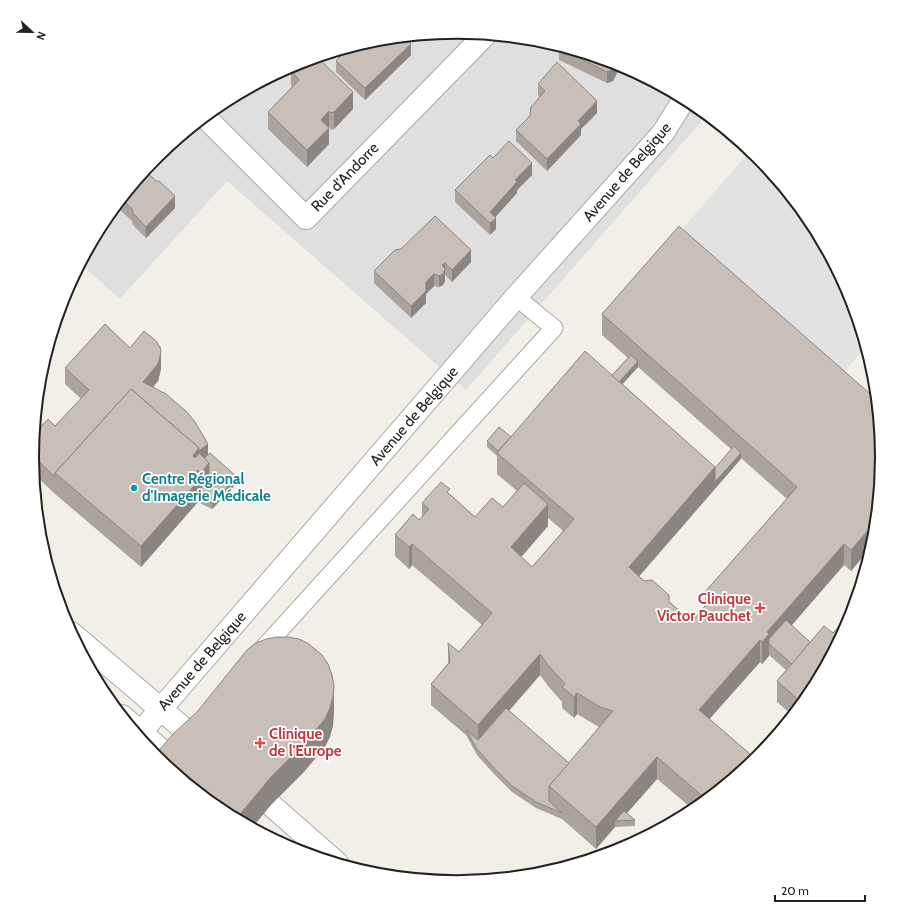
<svg xmlns="http://www.w3.org/2000/svg" width="915" height="915" font-family="Cabin,sans-serif">
	<rect width="100%" height="100%" fill="#f2efe9"/>
	<!-- residential -->
	<polygon fill="#e0dfdf" points="458,32 541,40 621,64 694,104 707,115 466,390 227,181 120,299 81,264 104,221 157,156 221,104 295,64 375,40"/>
	<!-- parking -->
	<polygon fill="#e2e2e2" points="749,152 770,171 811,221 851,295 866,346 828,392 664,250"/>
	<g fill="none" stroke-linecap="round" stroke-linejoin="round">
		<defs>
			<polyline id="service" points="257,655 554,328 516,297"/>
			<g id="minor">
				<polyline points="205,117 306,218 485,35"/>
				<polyline points="71,633 197,740"/>
				<polyline points="122,716 174,761"/>
				<polyline points="141,732 516,297 663,133 684,99"/>
				<polyline points="271,805 337,863"/>
			</g>
		</defs>
		<!-- service casing -->
		<use href="#service" stroke="#a9a9a9" stroke-width="19"/>
		<!-- minor casing -->
		<use href="#minor" stroke="#a9a9a9" stroke-width="24"/>
		<!-- service -->
		<use href="#service" stroke="#fff" stroke-width="17"/>
		<!-- minor -->
		<use href="#minor" stroke="#fff" stroke-width="22"/>
	</g>
	<!-- wall -->
	<g fill="#aba49e" fill-rule="evenodd">
		<polygon points="559,48 619,64 619,69 613,81 607,83 559,60"/>
		<polygon points="411,55 365,100 336,72 336,61"/>
		<polygon points="291,69 353,109 334,129 331,130 329,127 329,144 307,167 268,129 268,112 292,87 291,85"/>
		<polygon points="538,84 597,113 581,129 581,135 547,171 516,141 516,130 530,116 540,97 538,96"/>
		<polygon points="493,158 532,175 517,190 517,193 495,217 496,229 490,235 455,202 455,190"/>
		<polygon points="145,171 175,208 146,238 133,225 132,221 119,209 118,210 115,207"/>
		<polygon points="395,250 471,262 452,282 445,275 445,281 443,285 439,287 434,286 426,294 426,303 411,318 374,283 374,271"/>
		<path d="M602 314 875 541 870 555 867 552 851 571 844 565 791 625 811 694 793 716 777 702V681L786 670 769 655 762 664 760 662 709 719 757 760 695 811 657 779 627 813 635 820V826L615 827 596 849 562 819 536 808 512 792 494 774 477 755 466 735 431 705V684L448 663V643L459 652 482 625 412 565 409 569 395 556V535L419 520 422 517V503L450 494 475 517 503 507 517 491 497 474V456L487 447V441L511 437 612 375 628 358 602 335ZM638 367 732 450 715 468 622 384ZM741 458 787 499 705 592V606L692 621 639 576ZM548 518 563 531 532 567 521 557 548 526ZM540 675 548 686 562 702V708L574 718 577 714 599 727 569 763 509 711Z"/>
		<polygon points="130,348 161,369 158,381 153,387 208,455 237,483 212,509 198,502 141,567 55,494 34,474 32,457 35,427 38,430 55,426 81,399 65,384 65,368"/>
	</g>
	<!-- shaded-wall -->
	<g fill="#8b8681">
		<polygon points="411,44 411,55 365,100 365,88"/>
		<polygon points="616,63 619,64 619,69 613,81 607,83 607,72"/>
		<polygon points="353,92 353,109 334,129 334,112"/>
		<polygon points="597,101 597,113 581,129 581,135 547,171 547,159 578,121"/>
		<polygon points="329,111 329,144 307,167 307,150 321,120"/>
		<polygon points="532,163 532,175 517,190 517,193 490,223 496,218 496,229 490,235 490,212 515,180"/>
		<polygon points="175,196 175,208 146,238 146,227"/>
		<polygon points="119,202 119,209 118,210 118,203"/>
		<polygon points="471,250 471,262 452,282 452,270"/>
		<polygon points="445,263 445,281 443,285 439,287 439,276 442,265"/>
		<polygon points="434,274 434,286 426,294 426,303 411,318 411,306 426,282"/>
		<polygon points="161,352 161,369 158,381 143,399 143,382"/>
		<polygon points="638,361 638,367 612,396 612,390"/>
		<polygon points="208,444 208,460 198,470 198,481 201,478 201,473 209,463 209,484 198,496 198,502 141,567 141,546 193,456 199,448"/>
		<polygon points="741,453 741,459 629,588 629,567 715,467 715,482"/>
		<polygon points="237,477 237,483 212,509 212,503"/>
		<polygon points="548,504 548,526 511,569 511,547"/>
		<polygon points="877,520 875,541 867,547 867,552 851,571 851,550"/>
		<polygon points="412,544 412,565 409,569 409,547"/>
		<polygon points="844,544 844,565 773,647 769,644 769,656 762,664 762,642 767,632"/>
		<polygon points="760,640 760,662 699,731 699,710"/>
		<polygon points="540,654 540,675 478,746 478,725"/>
		<polygon points="334,686 334,714 333,726 330,737 325,747 304,772 271,805 252,828 236,819 271,777"/>
		<polygon points="577,693 577,714 574,718 574,697"/>
		<polygon points="657,757 657,779 620,821 615,821 615,827 596,849 596,827"/>
	</g>
	<!-- building -->
	<g fill="#c7bfb8" stroke="#8b8681">
		<polygon points="404,37 411,44 365,88 336,61 348,48 375,40"/>
		<polygon points="560,46 616,63 613,69 607,72 559,48"/>
		<polygon points="317,57 353,92 334,112 331,113 329,111 321,120 329,128 307,150 268,112 299,80 294,74 291,69 292,66"/>
		<polygon points="557,62 597,101 578,121 581,124 547,159 516,130 530,116 531,107 545,91 538,84"/>
		<polygon points="509,141 532,163 515,180 517,182 490,212 496,218 490,223 455,190 490,155 493,158"/>
		<polygon points="145,171 156,181 159,181 175,196 146,227 133,213 132,209 122,199"/>
		<polygon points="435,216 471,250 452,270 445,263 442,265 445,269 443,274 439,276 434,274 426,282 426,291 411,306 374,271 395,250 401,249"/>
		<polygon points="679,226 876,399 877,398 883,458 877,520 851,550 844,544 767,632 769,634 762,642 760,640 699,710 757,760 707,800 657,757 596,827 549,786 613,711 600,707 577,693 574,697 562,687 565,684 548,665 540,654 478,725 431,684 450,662 448,643 459,652 492,613 412,544 409,547 395,535 413,514 419,520 429,509 422,503 441,482 450,489 447,492 475,517 492,498 503,507 524,483 548,504 511,547 532,567 574,519 497,453 585,351 715,467 629,567 644,581 652,580 669,595 669,602 692,621 712,598 705,592 797,487 602,314"/>
		<polygon points="105,324 130,348 144,331 156,341 160,347 161,352 158,364 143,382 166,394 187,412 195,422 208,444 199,451 199,448 131,389 55,473 55,477 32,455 35,427 38,430 48,419 55,426 89,390 65,368"/>
		<polygon points="631,355 638,361 619,382 612,375"/>
		<polygon points="131,389 199,448 193,456 195,458 199,453 209,463 201,473 198,470 196,473 201,478 141,546 55,473"/>
		<polygon points="499,427 511,437 498,451 487,441"/>
		<polygon points="734,446 741,453 715,482 715,468"/>
		<polygon points="210,453 237,477 212,503 198,496 201,493 201,488 209,478 209,463 204,458"/>
		<polygon points="875,537 875,541 872,551 867,547"/>
		<polygon points="854,609 851,621 811,694 803,704 777,681 824,626 833,633"/>
		<polygon points="786,620 810,642 792,664 769,644 769,639"/>
		<polygon points="277,637 288,637 299,639 309,644 322,655 328,664 332,675 334,686 333,697 330,708 325,719 304,744 271,777 236,819 221,811 156,758 154,756 174,733 197,712 247,650 256,643 266,639"/>
		<polygon points="506,708 569,763 549,786 549,801 562,813 536,802 512,786 494,768 477,749 466,730 478,740"/>
		<polygon points="624,811 635,820 615,821"/>
	</g>
	<!-- markers -->
	<circle fill="#0f9aa8" stroke="#fff" stroke-width="1.5" cx="134" cy="488" r="4"/>
	<g fill="#e0444e" stroke="#fff" stroke-width="1.5">
		<path d="M758 602h4v4h4v4h-4v4h-4v-4h-4v-4h4z"/>
		<path d="M258 737h4v4h4v4h-4v4h-4v-4h-4v-4h4z"/>
	</g>
	<g text-anchor="middle" dominant-baseline="central" stroke-width="3.5" stroke-linejoin="round" paint-order="stroke">
		<!-- street labels -->
		<g font-size="15" fill="#222" stroke="#fff">
			<text transform="translate(627 172) rotate(-49)">Avenue de Belgique</text>
			<text transform="translate(345 177) rotate(-46)">Rue d'Andorre</text>
			<text transform="translate(414 416) rotate(-49)">Avenue de Belgique</text>
			<text transform="translate(202 661) rotate(-49)">Avenue de Belgique</text>
		</g>
		<!-- culture labels -->
		<g font-size="15" font-weight="bold" fill="#0d838f" stroke="#fff" text-anchor="start">
			<text x="142" y="479">Centre Régional<tspan x="142" dy="17">d'Imagerie Médicale</tspan></text>
		</g>
		<!-- health labels -->
		<g font-size="15" font-weight="bold" fill="#be3a42" stroke="#fff" text-anchor="end">
			<text x="751" y="599">Clinique<tspan x="751" dy="17">Victor Pauchet</tspan></text>
			<text x="269" y="734" text-anchor="start">Clinique<tspan x="269" dy="17">de l'Europe</tspan></text>
		</g>
	</g>
	<!-- crop -->
	<path d="M0 0H915V915H0ZM39 457a418 418 0 1 1 836 0a418 418 0 1 1-836 0Z" fill="#fff" fill-rule="evenodd"/>
	<path fill="none" stroke="#222" stroke-width="2" d="M39 457a418 418 0 1 1 836 0a418 418 0 1 1-836 0Z"/>
	<!-- north arrow -->
	<g transform="translate(32 32) rotate(112)" stroke="#ffffff" stroke-width="3" paint-order="stroke">
	<path d="M0-3L7 15L0 10L-7 15Z" fill="#222222"/>
	<text y="-6" font-size="11" font-weight="bold" text-anchor="middle" fill="#222222">N</text>
	</g>
	<!-- scale -->
	<path d="M775 895v6h90v-6" fill="none" stroke="#222222" stroke-width="2"/>
	<text x="781" y="895" font-size="12" fill="#222222" stroke="#ffffff" stroke-width="3" paint-order="stroke">20 m</text>
</svg>
